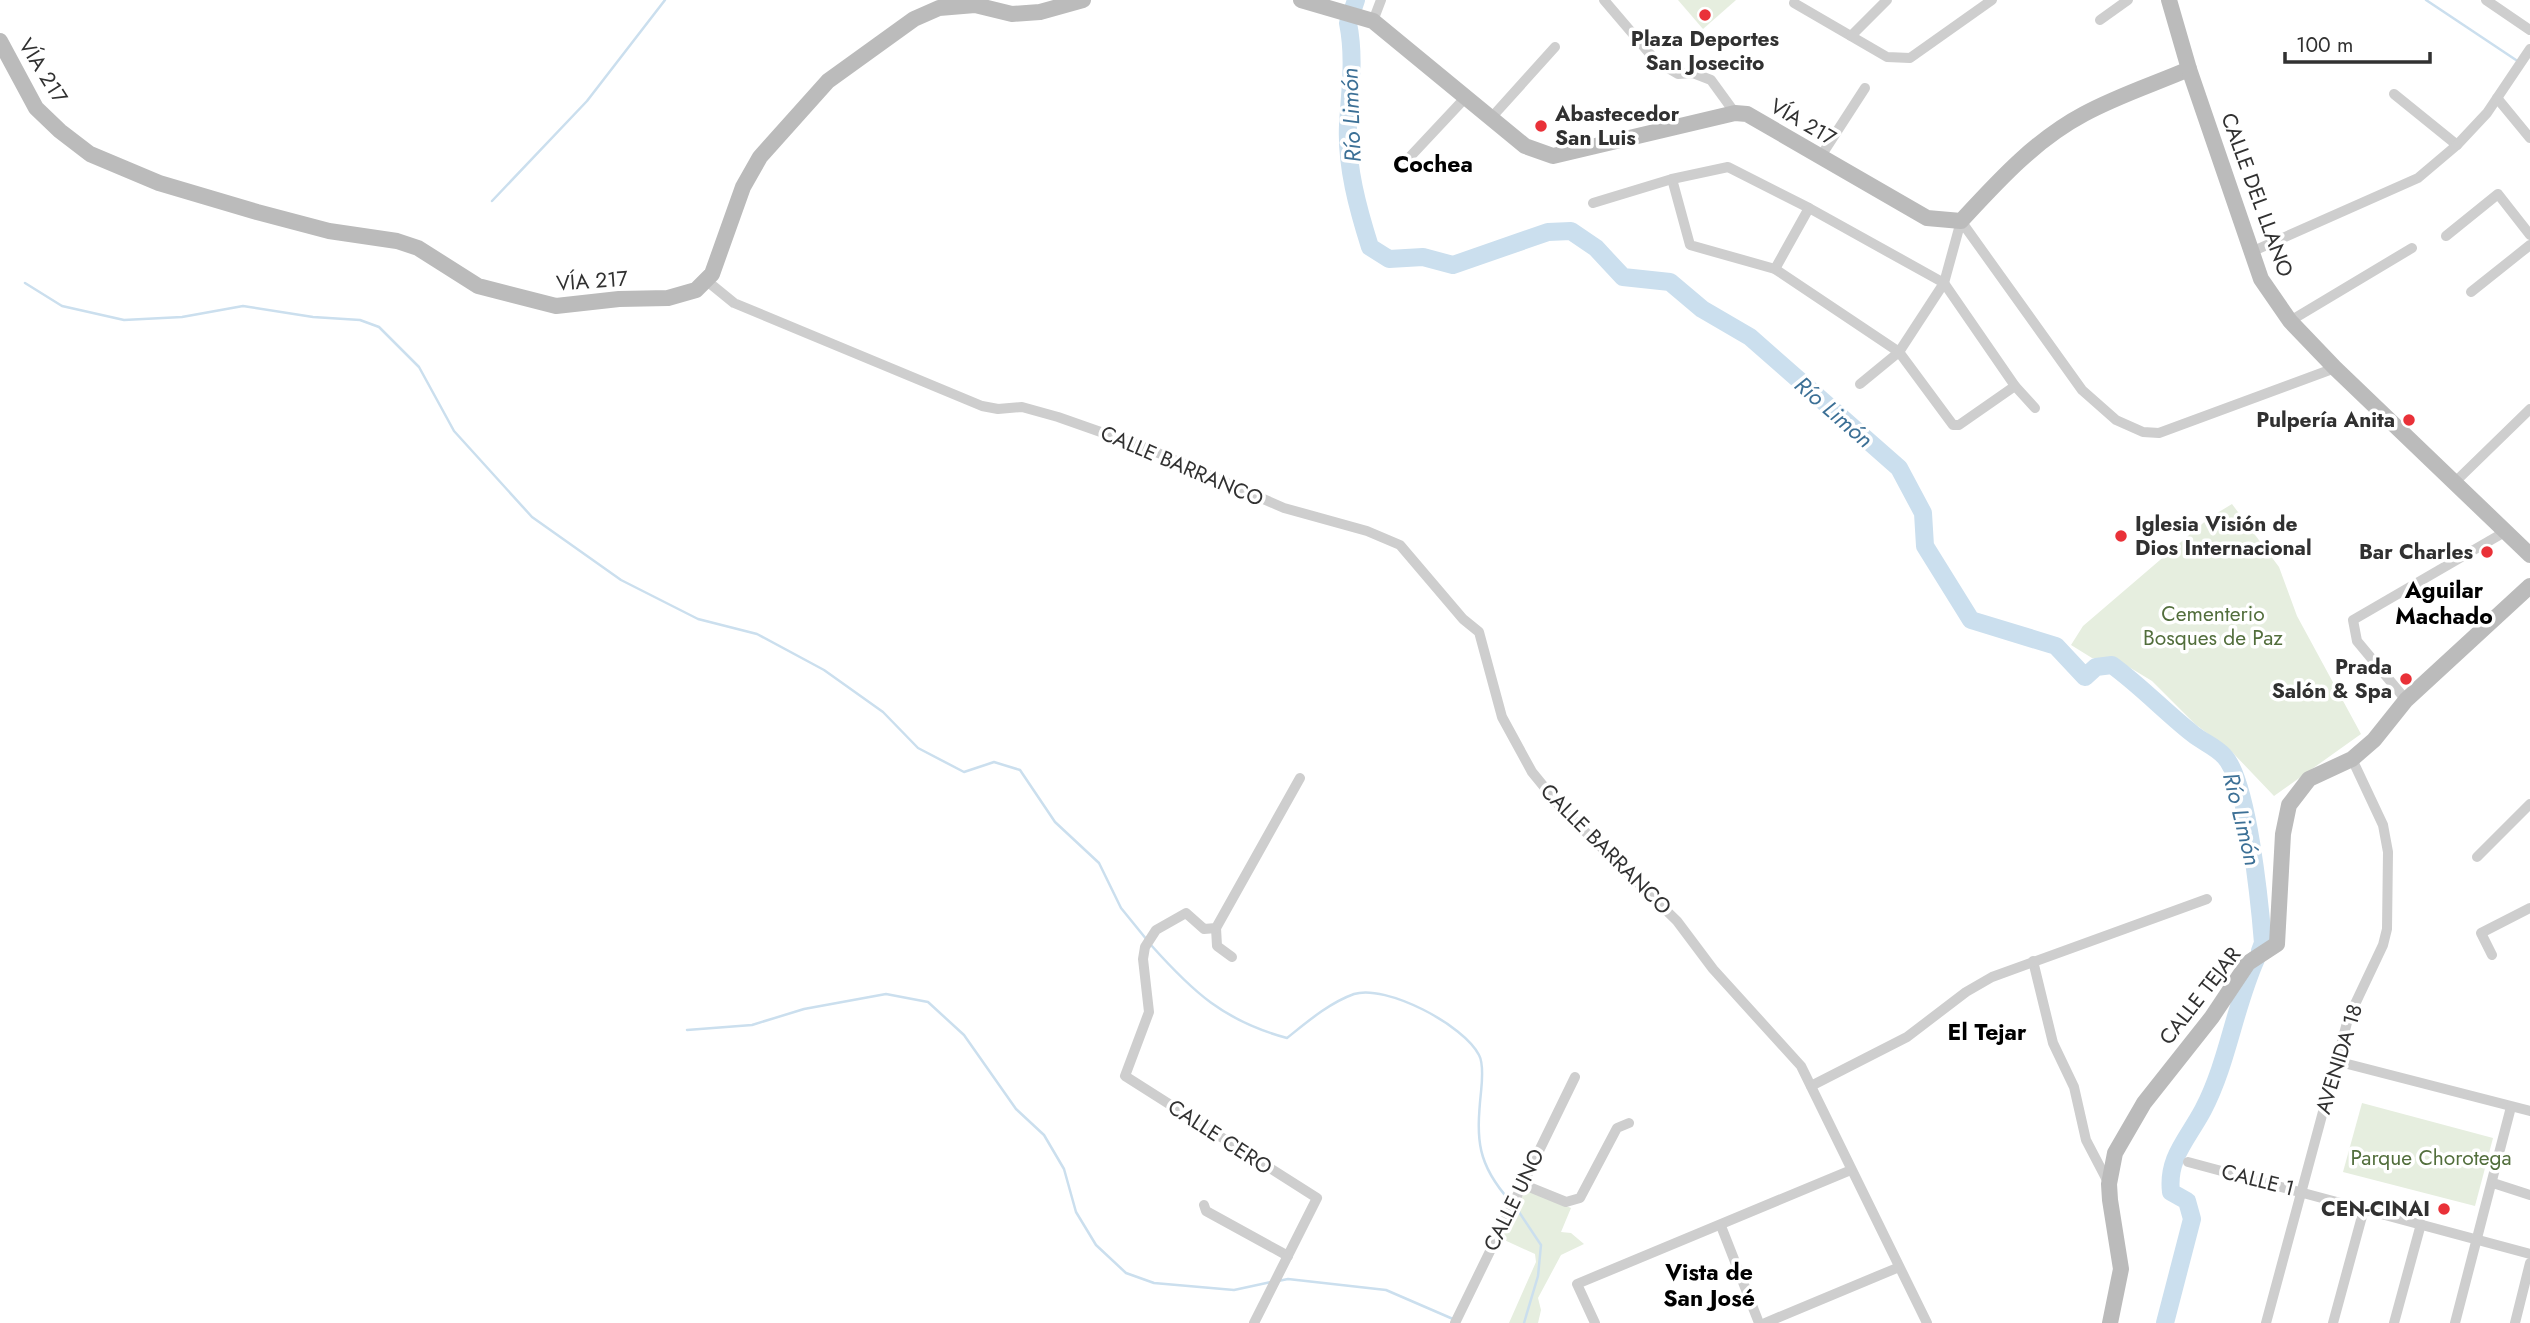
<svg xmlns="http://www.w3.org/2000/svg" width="2530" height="1323" font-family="Jost,sans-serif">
	<rect width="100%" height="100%" fill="#fff"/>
	<!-- green -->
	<g fill="#e6eedf">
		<polygon points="1678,0 1736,0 1703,29"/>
		<polygon points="2232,504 2279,567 2297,616 2361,734 2274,796 2232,752 2195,724 2152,681 2114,658 2092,658 2071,645 2083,626 2209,518"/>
		<polygon points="2362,1103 2493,1138 2475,1206 2343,1172"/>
		<polygon points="1530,1190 1571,1208 1561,1232 1571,1233 1584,1244 1561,1255 1538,1298 1541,1310 1538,1323 1509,1323 1536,1262 1535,1254 1500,1238 1524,1191"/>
	</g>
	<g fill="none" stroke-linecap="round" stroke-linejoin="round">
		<!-- stream -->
		<g stroke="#cbdfee" stroke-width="2.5">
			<polyline points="2426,0 2519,62"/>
			<polyline points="492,201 587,101 665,0"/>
			<polyline points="25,283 62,306 124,320 182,317 243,306 313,317 360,320 379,327 419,367 454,431 532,517 621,580 698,619 757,634 824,670 883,712 918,748 964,772 994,762 1020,770 1055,822 1099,863 1121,908 1147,940"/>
			<path d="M1151 945C1193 992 1224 1021 1287 1038 1307 1022 1329 1003 1354 994 1386 984 1464 1025 1479 1055 1484 1064 1482 1082 1481 1092 1476 1140 1477 1164 1510 1201"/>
			<polyline points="687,1030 752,1025 804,1009 886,994 928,1002 964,1035 1016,1109 1044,1135 1064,1169 1076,1212 1096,1245 1126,1273 1154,1283 1234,1290 1271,1282"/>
			<polyline points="1515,1206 1541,1245 1538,1276 1524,1323"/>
			<polyline points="1278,1281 1288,1279 1386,1290 1453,1319"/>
		</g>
		<!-- river -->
		<g stroke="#cbdfee" stroke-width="18">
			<polyline points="1353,9 1356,0"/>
			<path d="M1348 23C1355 58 1350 90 1348 125 1346 166 1358 209 1370 247L1389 259 1423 257 1453 265 1548 232 1571 231 1596 248 1623 277 1670 282 1702 309 1750 337 1899 468 1923 513 1925 546 1971 620 2056 646 2085 677 2096 667 2112 665C2142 687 2165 712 2193 734 2203 742 2216 747 2224 756 2248 780 2260 906 2263 943L2260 951"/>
			<path d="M2165 1323 2192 1219 2187 1201 2171 1192C2167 1158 2187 1140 2203 1110 2228 1062 2234 1008 2256 959"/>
		</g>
		<!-- street -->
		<g stroke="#cecece" stroke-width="10">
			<polyline points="1604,0 1656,61 1678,74 1693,73 1711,80 1735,113"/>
			<polyline points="2486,0 2530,30"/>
			<polyline points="1794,3 1887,57 1910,58 1992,0"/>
			<polyline points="2100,20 2128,0"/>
			<polyline points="1373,21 1381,0"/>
			<polyline points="1851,36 1887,0"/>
			<polyline points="2394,94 2457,145"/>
			<polyline points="2497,98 2530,138"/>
			<polyline points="1491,118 1555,47"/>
			<polyline points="1821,156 1865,88"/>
			<polyline points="1407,160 1467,96"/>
			<polyline points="1672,179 1690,245 1775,269 1899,352 1953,425 1959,425 2015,386"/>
			<polyline points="1593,203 1672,179 1728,167 1809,208 1944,283 2015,386 2035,408"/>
			<polyline points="1961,221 2082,390 2116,420 2143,432 2159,433 2335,368"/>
			<polyline points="2446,236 2498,194 2530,235"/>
			<polyline points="2251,252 2418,178 2457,145 2487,113 2530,49"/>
			<polyline points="1775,269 1809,208"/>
			<polyline points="707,281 734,303 982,406 998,409 1022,407 1058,417 1149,449 1284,508 1367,531 1400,545 1463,619 1479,632 1502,717 1532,772 1563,810 1677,921 1713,969 1801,1066 1927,1323"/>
			<polyline points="2471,292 2530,245"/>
			<polyline points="2290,321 2412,248"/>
			<polyline points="1860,384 1899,352 1944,283 1961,221"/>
			<polyline points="2453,484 2530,409"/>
			<polyline points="2406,700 2357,641 2353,620 2503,533"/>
			<polyline points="2477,857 2530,804"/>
			<polyline points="1216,928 1217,946 1232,957"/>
			<polyline points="2492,955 2481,933 2530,908"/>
			<polyline points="2033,961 2053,1043 2074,1087 2086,1140 2109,1184"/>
			<polyline points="2336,1061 2530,1111"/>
			<polyline points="1811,1086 1907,1037 1966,992 1992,977 2207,899"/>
			<polyline points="2188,1162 2530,1254"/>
			<polyline points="2493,1183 2530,1195"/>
			<polyline points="1522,1184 1566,1202 1580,1198 1617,1128 1629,1123"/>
			<polyline points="1204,1205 1206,1211 1288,1256"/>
			<polyline points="1721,1226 1759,1323"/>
			<polyline points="1254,1323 1317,1198 1125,1076 1149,1012 1143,959 1145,947 1156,930 1186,913 1204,929 1216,928 1300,778"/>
			<polyline points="1455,1323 1575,1077"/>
			<polyline points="1595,1323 1577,1284 1851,1170"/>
			<polyline points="1765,1323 1897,1268"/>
			<polyline points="2266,1323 2348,1019 2383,945 2387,929 2388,852 2383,825 2352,759"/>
			<polyline points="2333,1323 2364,1209"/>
			<polyline points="2394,1323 2421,1224"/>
			<polyline points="2455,1323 2511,1107"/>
			<polyline points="2515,1323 2530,1263"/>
		</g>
		<!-- secondary -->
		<g stroke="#bbb" stroke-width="16">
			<path d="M1301 0 1373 21 1525 146 1553 156 1735 113 1747 114 1927 218 1961 221C1998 181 2035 140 2084 114 2117 96 2154 84 2189 69"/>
			<polyline points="2169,0 2189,69 2261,279 2290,321 2335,368 2530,555"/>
			<polyline points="0,41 36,108 60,131 90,154 159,183 257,212 329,231 397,241 418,248 478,286 556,306 619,299 668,298 696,290 712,274 743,187 760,157 828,81 914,19 939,8 975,5 1012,14 1040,12 1083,0"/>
			<polyline points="2110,1323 2121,1269 2110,1200 2109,1184 2115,1153 2144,1103 2212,1017 2248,963 2277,944 2283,834 2289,805 2309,779 2352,759 2374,740 2406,700 2530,586"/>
		</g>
	</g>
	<!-- markers -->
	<g fill="#e93138" stroke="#fff" stroke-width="2.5">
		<circle cx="1705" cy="15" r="7"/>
		<circle cx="1541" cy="126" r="7"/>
		<circle cx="2409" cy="420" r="7"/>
		<circle cx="2121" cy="536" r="7"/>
		<circle cx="2487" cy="552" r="7"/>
		<circle cx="2406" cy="679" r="7"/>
		<circle cx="2444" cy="1209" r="7"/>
	</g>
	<g text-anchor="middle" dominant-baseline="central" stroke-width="7" stroke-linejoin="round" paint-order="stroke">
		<!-- poi labels -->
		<g font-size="21" font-weight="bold" fill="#313131" stroke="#fff" text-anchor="end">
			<text x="1705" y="39" text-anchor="middle">Plaza Deportes<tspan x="1705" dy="24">San Josecito</tspan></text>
			<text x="1555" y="114" text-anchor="start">Abastecedor<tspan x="1555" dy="24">San Luis</tspan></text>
			<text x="2395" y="420">Pulpería Anita</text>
			<text x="2135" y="524" text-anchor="start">Iglesia Visión de<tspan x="2135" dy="24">Dios Internacional</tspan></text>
			<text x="2473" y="552">Bar Charles</text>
			<text x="2392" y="667">Prada<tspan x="2392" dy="24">Salón &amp; Spa</tspan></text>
			<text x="2430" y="1209">CEN-CINAI</text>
		</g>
		<!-- street labels -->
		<g font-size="21" fill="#313131" stroke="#fff">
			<text transform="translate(43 71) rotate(58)">VÍA 217</text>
			<text transform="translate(1803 122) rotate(30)">VÍA 217</text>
			<text transform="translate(2257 195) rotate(70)">CALLE DEL LLANO</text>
			<text transform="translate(592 281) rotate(-4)">VÍA 217</text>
			<text transform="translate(1182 466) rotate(23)">CALLE BARRANCO</text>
			<text transform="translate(1606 849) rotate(45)">CALLE BARRANCO</text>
			<text transform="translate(2200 996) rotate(-52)">CALLE TEJAR</text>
			<text transform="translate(2339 1059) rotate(-73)">AVENIDA 18</text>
			<text transform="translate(1220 1137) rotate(33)">CALLE CERO</text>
			<text transform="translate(2258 1180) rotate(14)">CALLE 1</text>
			<text transform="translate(1514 1200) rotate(-64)">CALLE UNO</text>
		</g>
		<!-- park labels -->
		<g font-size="21" fill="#526e3c" stroke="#fff">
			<text x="2213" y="614">Cementerio<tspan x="2213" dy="24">Bosques de Paz</tspan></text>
			<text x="2431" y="1158">Parque Chorotega</text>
		</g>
		<!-- water labels -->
		<g font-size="23" font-style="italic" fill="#3c7096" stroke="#fff">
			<text transform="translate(1351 115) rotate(-92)">Río Limón</text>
			<text transform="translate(1834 412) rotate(41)">Río Limón</text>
			<text transform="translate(2242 819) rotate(76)">Río Limón</text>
		</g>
		<!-- neighbourhood labels -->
		<g font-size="23" font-weight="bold" fill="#000" stroke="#fff">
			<text x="1433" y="164">Cochea</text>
			<text x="2444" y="590">Aguilar<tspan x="2444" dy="26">Machado</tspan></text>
			<text x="1987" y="1032">El Tejar</text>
			<text x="1709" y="1272">Vista de<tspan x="1709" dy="26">San José</tspan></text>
		</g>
	</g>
	<!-- scale -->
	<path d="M2285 52v10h145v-10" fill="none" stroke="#313131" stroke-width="3.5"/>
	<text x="2296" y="52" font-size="21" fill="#313131" stroke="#ffffff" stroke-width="5" paint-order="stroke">100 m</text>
</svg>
